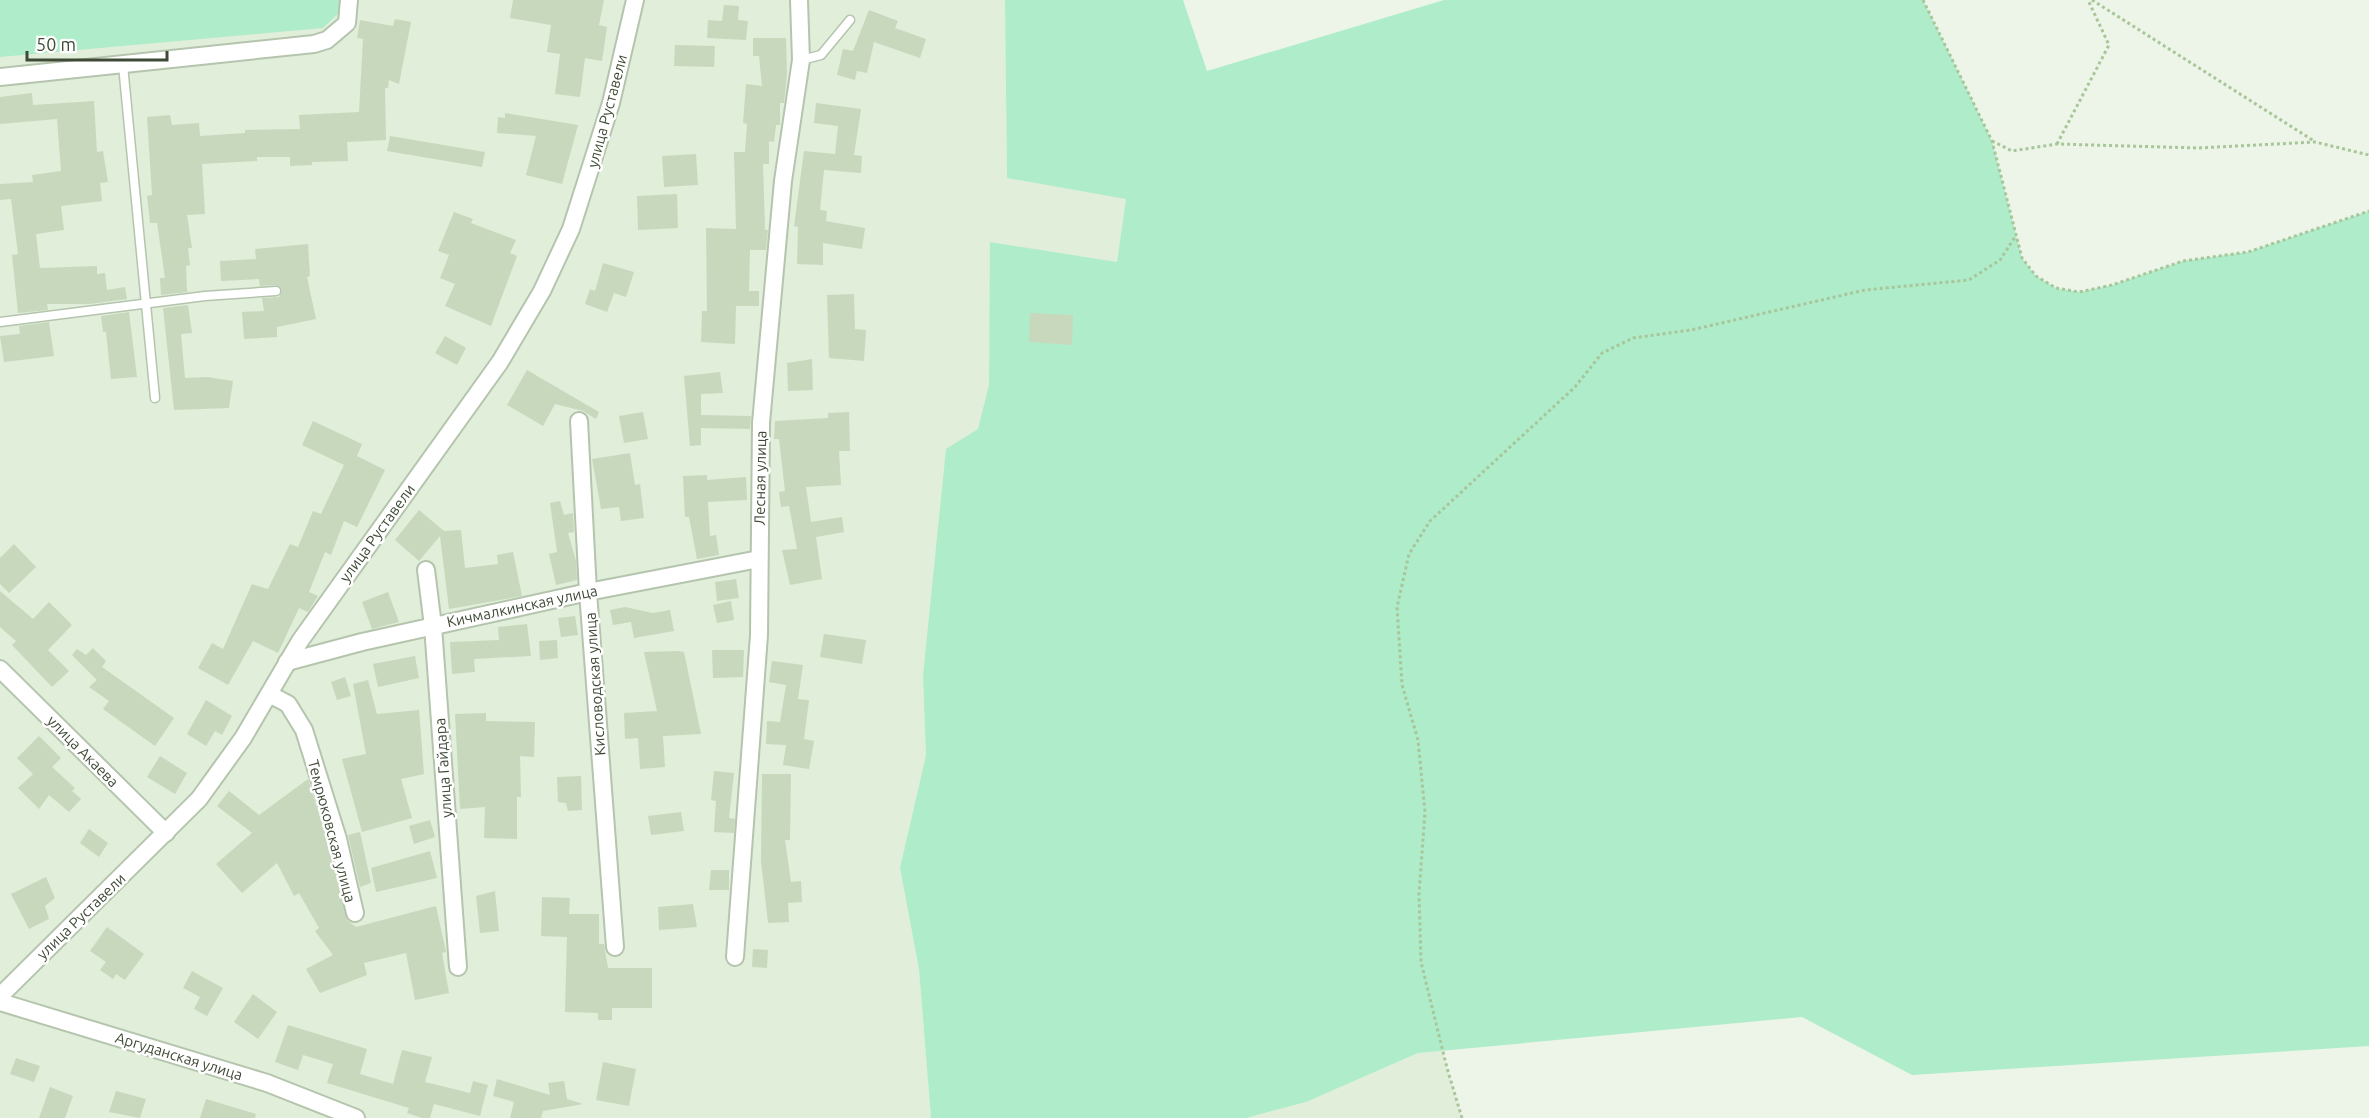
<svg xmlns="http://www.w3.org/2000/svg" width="2369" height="1118" font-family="Ubuntu,sans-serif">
	<rect width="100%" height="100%" fill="#ecf5e8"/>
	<!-- residential -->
	<g fill="#e0eeda">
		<polygon points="339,0 1005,0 1007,178 1126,198 1117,262 991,242 989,385 923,676 926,755 900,868 919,969 931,1118 0,1118 0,57 341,12"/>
		<polygon points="1442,1050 1462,1118 1246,1118 1306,1102 1418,1053"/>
	</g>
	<!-- green -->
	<g fill="#aeecca">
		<polygon points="0,0 339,0 341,11 323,28 0,57"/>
		<polygon points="1005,0 1183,0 1207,71 1444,0 1923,0 1992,141 2022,258 2036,276 2056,288 2079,292 2112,285 2183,261 2248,252 2369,211 2369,1046 1912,1075 1802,1017 1418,1053 1306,1102 1246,1118 931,1118 919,969 900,868 926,755 923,676 946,449 978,429 989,385 990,242 1117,262 1126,199 1007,178"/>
	</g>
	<!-- building -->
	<g fill="#c8d8bd">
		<polygon points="513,0 604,0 599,25 607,27 602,61 585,58 580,97 555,94 560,54 547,52 551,25 510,18"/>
		<polygon points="724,5 739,6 738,20 748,21 746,40 707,38 708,20 722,21"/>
		<polygon points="869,10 898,21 895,28 926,39 920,58 874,42 867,73 857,71 855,80 837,75 843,49 853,51"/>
		<polygon points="395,19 411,22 399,84 389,80 388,88 385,88 386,140 347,142 348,161 312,162 312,165 290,166 290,157 257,157 257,161 202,164 205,214 187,215 192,248 188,248 190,265 186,266 187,292 161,295 160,278 165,278 157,223 150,223 147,196 152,195 147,117 170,115 172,125 199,123 200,136 245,133 245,130 300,129 299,115 359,112 363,39 357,38 360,20 393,26"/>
		<polygon points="753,38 786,38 787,74 784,103 780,103 780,125 776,125 774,142 769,141 769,164 763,164 765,230 768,230 766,250 750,250 749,291 759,291 759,306 736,306 735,344 701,342 702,311 707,311 706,228 736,229 734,152 745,152 747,124 743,123 746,84 762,86 759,56 753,56"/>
		<polygon points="675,45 715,46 714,67 674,66"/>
		<polygon points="32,93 33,105 94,101 97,152 103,151 108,182 100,183 102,201 61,206 64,230 36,234 40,268 97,266 97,274 105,273 107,290 125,287 127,299 90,304 47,304 48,310 18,313 12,255 18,254 11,199 0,200 0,184 33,182 32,175 61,171 57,119 0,124 0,97"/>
		<polygon points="816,103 861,109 854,155 862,156 861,173 824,170 820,210 827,211 826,221 865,228 862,249 823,243 823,265 797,264 798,227 794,226 804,151 835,154 838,126 814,123"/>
		<polygon points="505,113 578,125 562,184 526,175 536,136 497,133 498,117 505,118"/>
		<polygon points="390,136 485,152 482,167 387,151"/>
		<polygon points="696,154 698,185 664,187 662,156"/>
		<polygon points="677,194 678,228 638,230 637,196"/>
		<polygon points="454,212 473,219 471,223 516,240 510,253 517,256 491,326 445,306 455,284 440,278 449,255 438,251"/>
		<polygon points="308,244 310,276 307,277 316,319 277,327 277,337 244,339 242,312 264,311 262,298 279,297 282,290 276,285 260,286 259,279 221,281 220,261 256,259 255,249"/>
		<polygon points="603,263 634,272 626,297 614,293 607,312 585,304 590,289 595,291"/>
		<polygon points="854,294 855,329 866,330 864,361 829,358 827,295"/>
		<polygon points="188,305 192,333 181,334 185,378 207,377 233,381 229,408 174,410 163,308"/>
		<polygon points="129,312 137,377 111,379 106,332 103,332 101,316"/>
		<polygon points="1030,313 1073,315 1072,345 1029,342"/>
		<polygon points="49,322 54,356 4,362 0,336 20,334 19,326"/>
		<polygon points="445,336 466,348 457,365 435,353"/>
		<polygon points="812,359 813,390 788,391 787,363"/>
		<polygon points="527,370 599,412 596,419 583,411 555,404 543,426 507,405"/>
		<polygon points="720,372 723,393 701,394 701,415 751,416 750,429 701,428 701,445 690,446 684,376"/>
		<polygon points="643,412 648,439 624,443 619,416"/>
		<polygon points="849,412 850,451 839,451 841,485 806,487 811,522 842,517 844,532 816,537 822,579 790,585 782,550 797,549 789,506 781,507 779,492 785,491 779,439 774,439 775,421 828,418 828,413"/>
		<polygon points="313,421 362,444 357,456 385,470 357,527 344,521 331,555 325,552 309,592 318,596 308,612 299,608 278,653 253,641 228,685 198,668 212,643 223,649 252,584 268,589 290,544 298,547 313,511 321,514 344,465 302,445"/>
		<polygon points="630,453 635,485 640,484 644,518 621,521 619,507 601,509 592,459"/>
		<polygon points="707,475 707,480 746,477 747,500 708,502 710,536 716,535 719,555 697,559 689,517 685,517 683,476"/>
		<polygon points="560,501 564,515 573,513 574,532 568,533 576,561 577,580 556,585 549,554 557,552 550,503"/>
		<polygon points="419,510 444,531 461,530 465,568 498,564 497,555 513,552 522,596 449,609 440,536 419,561 395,540"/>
		<polygon points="14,544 36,567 9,593 0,584 0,558"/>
		<polygon points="736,579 739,598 717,601 715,582"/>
		<polygon points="0,591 33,619 49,602 72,625 48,650 69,671 52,687 12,645 16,641 0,627"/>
		<polygon points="388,592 399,622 372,629 362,602"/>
		<polygon points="731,601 734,620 717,623 713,605"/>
		<polygon points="625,607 653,613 670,610 674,631 634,638 631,622 613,625 610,610"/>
		<polygon points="575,616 578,635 561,637 558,618"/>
		<polygon points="527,624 531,656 474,659 475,672 452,674 450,642 499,640 498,627"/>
		<polygon points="824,634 866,640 862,664 820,657"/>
		<polygon points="557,640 558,658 540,660 539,641"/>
		<polygon points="93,648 106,661 102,667 174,718 155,746 103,709 109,701 89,687 97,680 72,655 77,649 86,655"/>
		<polygon points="712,650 744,650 743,677 713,678"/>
		<polygon points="678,651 684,652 701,734 663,736 665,767 640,769 638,738 625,739 624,713 657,711 644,652"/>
		<polygon points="415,656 419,678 378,687 373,664"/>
		<polygon points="772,661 803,665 798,699 809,700 804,739 814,741 809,769 783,765 786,745 766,744 767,721 780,722 786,685 769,682"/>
		<polygon points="345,677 351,696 337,700 331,682"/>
		<polygon points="368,680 377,714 419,710 424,774 401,779 412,818 362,832 342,759 366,754 353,684"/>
		<polygon points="206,700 232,716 222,735 215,731 206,746 187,734"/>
		<polygon points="486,713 486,721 535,722 534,757 520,756 521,797 517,797 517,839 484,838 485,807 460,809 455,714"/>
		<polygon points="39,736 61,758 52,767 75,788 72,791 81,799 69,812 49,795 39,809 18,788 33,774 17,758"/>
		<polygon points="160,756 187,773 175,794 147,777"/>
		<polygon points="714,771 734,773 729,818 735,819 734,833 714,832 716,801 711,800"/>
		<polygon points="762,774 791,774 790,840 785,840 791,882 801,881 802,902 788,903 789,922 768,923 761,861"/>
		<polygon points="581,776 582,810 568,811 566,803 558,802 557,777"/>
		<polygon points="308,779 328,842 347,920 356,927 436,906 446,952 442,953 449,993 415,1000 406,953 364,963 367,975 320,993 306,969 333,955 315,931 319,928 299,893 294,896 277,863 242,893 216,864 252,833 217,806 229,791 259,815"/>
		<polygon points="681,812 684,831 651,835 648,816"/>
		<polygon points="430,820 435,837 414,844 409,826"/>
		<polygon points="89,829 108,843 99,857 80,843"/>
		<polygon points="360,832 371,883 360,887 348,835"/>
		<polygon points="430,851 437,878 376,892 371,868"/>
		<polygon points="711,870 729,870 729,890 709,890"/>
		<polygon points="46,877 55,898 45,906 49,919 29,929 11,894"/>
		<polygon points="495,891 499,931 480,933 476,896"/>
		<polygon points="542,897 570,898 569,914 599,914 599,944 604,944 608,968 652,968 652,1008 612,1008 612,1020 598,1020 598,1013 565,1012 567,937 541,936"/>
		<polygon points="693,904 697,927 659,930 658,907"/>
		<polygon points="107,927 144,954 125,980 116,974 113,979 100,970 106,962 90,951"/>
		<polygon points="753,949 768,950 767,968 752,967"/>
		<polygon points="192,971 223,988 207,1016 194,1009 200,997 183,988"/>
		<polygon points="253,994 277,1012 258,1039 234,1022"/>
		<polygon points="288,1025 367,1049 360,1074 393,1084 402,1050 432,1057 425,1082 470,1093 473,1081 488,1085 480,1116 434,1104 430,1118 422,1118 407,1113 409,1108 327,1083 333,1064 303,1055 298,1070 275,1062"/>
		<polygon points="16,1058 40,1066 34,1082 10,1074"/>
		<polygon points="603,1062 636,1069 629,1106 596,1100"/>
		<polygon points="497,1079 550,1095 548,1083 564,1081 567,1099 583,1104 543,1111 541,1118 510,1118 514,1102 493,1096"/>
		<polygon points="50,1087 73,1096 65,1118 39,1118"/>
		<polygon points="116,1091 146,1099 140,1118 109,1112"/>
		<polygon points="206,1099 256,1114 255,1118 200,1118"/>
	</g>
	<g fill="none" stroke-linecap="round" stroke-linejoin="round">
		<defs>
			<g id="service">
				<polyline points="801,60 821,55 850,20"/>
				<polyline points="123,65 155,398"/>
				<polyline points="0,322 205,296 276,291"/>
			</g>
			<g id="minor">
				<polyline points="0,77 314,44 327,40 347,23 349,0"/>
				<polyline points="579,421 588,592 615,947"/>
				<polyline points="426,570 433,626 458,967"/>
				<polyline points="287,662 362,642 588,592 759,559"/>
				<polyline points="0,669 166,833"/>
				<polyline points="269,694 288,704 304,730 338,839 355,913"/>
				<polyline points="735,957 759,635 761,423 783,181 801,60 799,0"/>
				<polyline points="0,996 199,799 243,738 300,641 500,362 542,291 571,229 611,103 635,0"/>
				<polyline points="0,1002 267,1083 356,1118"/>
			</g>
		</defs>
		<!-- service casing -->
		<use href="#service" stroke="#b5c5ad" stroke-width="11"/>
		<!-- minor casing -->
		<use href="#minor" stroke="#b5c5ad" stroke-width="20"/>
		<!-- path -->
		<g stroke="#a9c59a" stroke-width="3" stroke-dasharray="3 3" stroke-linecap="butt">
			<polyline points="1923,0 1992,141 2022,258 2036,276 2056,288 2079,292 2112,285 2183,261 2248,252 2369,211"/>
			<polyline points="2092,0 2314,141"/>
			<polyline points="1992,141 2012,151 2057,144 2198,148 2315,142 2369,155"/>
			<polyline points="2057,144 2109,45 2088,0"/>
			<polyline points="1462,1118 1447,1068 1421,962 1419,894 1425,812 1418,740 1402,685 1397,607 1409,554 1430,521 1575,387 1602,353 1633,338 1691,330 1865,290 1969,280 2000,260 2015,237"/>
		</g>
		<!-- service -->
		<use href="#service" stroke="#fff" stroke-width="8"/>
		<!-- minor -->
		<use href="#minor" stroke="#fff" stroke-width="16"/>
	</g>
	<g text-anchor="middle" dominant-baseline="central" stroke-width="5" stroke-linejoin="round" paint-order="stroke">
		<!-- street labels -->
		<g font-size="15" fill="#3e4a36" stroke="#fff">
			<text transform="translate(607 111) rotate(-75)">улица Руставели</text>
			<text transform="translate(760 478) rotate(-89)">Лесная улица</text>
			<text transform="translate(377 533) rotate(-54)">улица Руставели</text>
			<text transform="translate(522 606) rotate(-12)">Кичмалкинская улица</text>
			<text transform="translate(595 684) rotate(-94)">Кисловодская улица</text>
			<text transform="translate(83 751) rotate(45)">улица Акаева</text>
			<text transform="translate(443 768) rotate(-94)">улица Гайдара</text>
			<text transform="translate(332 831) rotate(75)">Темрюковская улица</text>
			<text transform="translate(81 916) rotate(-44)">улица Руставели</text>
			<text transform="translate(179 1056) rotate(17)">Аргуданская улица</text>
		</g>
	</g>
	<!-- scale -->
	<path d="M27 51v9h140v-9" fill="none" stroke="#3e4a36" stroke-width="3"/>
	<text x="36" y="51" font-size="18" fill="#3e4a36" stroke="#ffffff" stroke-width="4.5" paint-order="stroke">50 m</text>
</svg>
